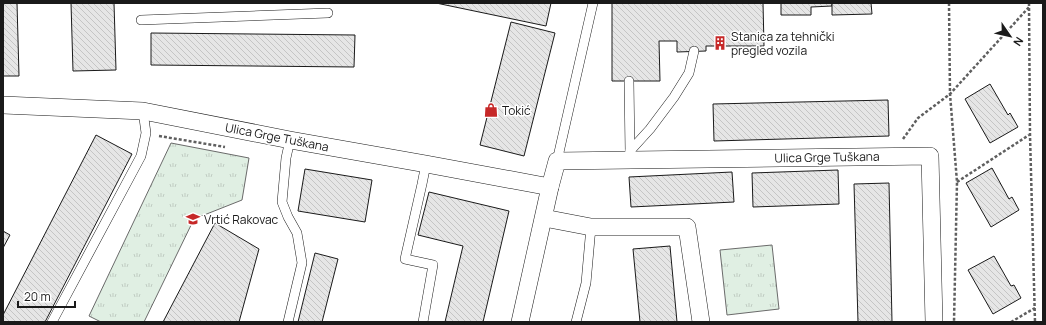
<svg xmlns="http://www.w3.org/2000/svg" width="1046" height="325" font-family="Manrope,sans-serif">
	<defs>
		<pattern id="grass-tufts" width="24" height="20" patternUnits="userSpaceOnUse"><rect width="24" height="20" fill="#e0efe3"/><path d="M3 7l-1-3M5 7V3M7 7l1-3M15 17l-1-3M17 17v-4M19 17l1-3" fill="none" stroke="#c0ccc2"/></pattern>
		<pattern id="building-back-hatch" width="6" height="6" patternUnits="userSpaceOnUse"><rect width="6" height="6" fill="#e6e6e6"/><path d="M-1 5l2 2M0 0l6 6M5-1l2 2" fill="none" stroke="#c5c5c5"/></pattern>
	</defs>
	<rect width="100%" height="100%" fill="#fff"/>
	<!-- grass -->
	<g fill="url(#grass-tufts)" stroke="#6a6a6a">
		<polygon points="171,143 249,158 242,200 194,219 144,322 101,322 89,316"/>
		<polygon points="772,245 779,309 727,315 720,250"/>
	</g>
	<!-- building -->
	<g fill="url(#building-back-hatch)" stroke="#1a1a1a">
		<polygon points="3,3 17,3 19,76 3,76"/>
		<polygon points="71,3 114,3 116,70 73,71"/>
		<polygon points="436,3 551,3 546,26"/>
		<polygon points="612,3 763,3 764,46 706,46 706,51 677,52 677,41 659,41 660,81 612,81"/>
		<polygon points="781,3 832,3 832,6 811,7 811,15 781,15"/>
		<polygon points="832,3 871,3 872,14 832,15"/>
		<polygon points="511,22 555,33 524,156 480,145"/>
		<polygon points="151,33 355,35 354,67 151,65"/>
		<polygon points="990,84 1008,115 1010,113 1018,127 990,143 965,99"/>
		<polygon points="888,100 889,136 714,141 713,104"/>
		<polygon points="96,135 132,154 45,322 3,322 3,315"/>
		<polygon points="992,168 1009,199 1012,197 1019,210 991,227 966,183"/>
		<polygon points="305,169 372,180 365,222 298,211"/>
		<polygon points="838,170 839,204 753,207 752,173"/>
		<polygon points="732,172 734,202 631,207 629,177"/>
		<polygon points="889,183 892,322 858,322 854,184"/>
		<polygon points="429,192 509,211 483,322 445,322 463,246 418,235"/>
		<polygon points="215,223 259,249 239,322 163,322"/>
		<polygon points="3,231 10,235 3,248"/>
		<polygon points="670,246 677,322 640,322 633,249"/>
		<polygon points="315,253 338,259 322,322 298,322"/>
		<polygon points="994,256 1011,286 1014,285 1021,298 993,314 968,270"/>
	</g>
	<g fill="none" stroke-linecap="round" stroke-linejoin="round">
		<defs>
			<g id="service">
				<polyline points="141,20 328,13"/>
				<polyline points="629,81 630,153"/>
				<polyline points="630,151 650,129 674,97 689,73 694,51"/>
				<polyline points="557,161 593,3"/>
				<polyline points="52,322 141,156 146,133 143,111"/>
				<polyline points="288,322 302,263 297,233 288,217 282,202 286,158 290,140"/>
				<polyline points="423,322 433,265 405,259 422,184 426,164"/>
				<polyline points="576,322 586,283 591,227"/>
			</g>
			<g id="minor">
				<polyline points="3,105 143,111 290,140 426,164 550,187"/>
				<polyline points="544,218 591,227 687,227 701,322"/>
				<polyline points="520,322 550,187 557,161 930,156 934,322"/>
			</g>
		</defs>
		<!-- service casing -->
		<use href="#service" stroke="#1a1a1a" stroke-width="10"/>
		<!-- minor casing -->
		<use href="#minor" stroke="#1a1a1a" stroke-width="18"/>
		<!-- path -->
		<g stroke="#5f5f5f" stroke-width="2.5" stroke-dasharray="3 2" stroke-linecap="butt">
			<polyline points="949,3 950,94 957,182 954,322"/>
			<polyline points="1029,3 1030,135 1035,322"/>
			<polyline points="159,136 225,147"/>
			<polyline points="903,139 918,118 950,94 1030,6"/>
			<polyline points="957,182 1029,135"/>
			<polyline points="1011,322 1035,308"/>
		</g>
		<!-- service -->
		<use href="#service" stroke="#fff" stroke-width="9"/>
		<!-- minor -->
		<use href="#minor" stroke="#fff" stroke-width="17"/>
	</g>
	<!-- icons -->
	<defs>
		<symbol id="building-bare" viewBox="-9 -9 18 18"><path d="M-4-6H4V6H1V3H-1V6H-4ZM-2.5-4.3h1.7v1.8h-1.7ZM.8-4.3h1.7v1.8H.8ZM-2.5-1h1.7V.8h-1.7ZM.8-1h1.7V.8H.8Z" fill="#c62828" stroke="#fff" stroke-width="2.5" paint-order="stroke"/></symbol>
		<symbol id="shop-bare" viewBox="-9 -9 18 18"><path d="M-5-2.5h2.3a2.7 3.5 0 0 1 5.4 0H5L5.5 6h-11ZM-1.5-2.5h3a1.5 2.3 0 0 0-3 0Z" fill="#c62828" stroke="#fff" stroke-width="2.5" paint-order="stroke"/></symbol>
		<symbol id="school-bare" viewBox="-9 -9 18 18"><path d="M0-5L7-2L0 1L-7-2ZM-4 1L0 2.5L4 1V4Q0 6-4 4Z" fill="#c62828" stroke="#fff" stroke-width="2.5" paint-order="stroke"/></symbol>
	</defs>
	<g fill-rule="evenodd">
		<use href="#building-bare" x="710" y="33" width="20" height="20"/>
		<use href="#shop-bare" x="481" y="100" width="20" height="20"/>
		<use href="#school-bare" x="183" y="209" width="20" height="20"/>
	</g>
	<g text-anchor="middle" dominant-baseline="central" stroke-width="3" stroke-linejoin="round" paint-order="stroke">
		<!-- poi labels -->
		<g font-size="12" fill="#1a1a1a" stroke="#fff" text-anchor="start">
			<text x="731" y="36">Stanica za tehnički<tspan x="731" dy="14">pregled vozila</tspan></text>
			<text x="502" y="110">Tokić</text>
			<text x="204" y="219">Vrtić Rakovac</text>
		</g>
		<!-- street labels -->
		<g font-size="12" fill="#1a1a1a" stroke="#fff">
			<text transform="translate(277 137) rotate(11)">Ulica Grge Tuškana</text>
			<text transform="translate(827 157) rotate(-1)">Ulica Grge Tuškana</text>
		</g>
	</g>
	<!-- border -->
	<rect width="1046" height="325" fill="none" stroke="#1a1a1a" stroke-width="8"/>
	<!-- north arrow -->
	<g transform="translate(1010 36) rotate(124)" stroke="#ffffff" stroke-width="3" paint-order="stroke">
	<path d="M0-3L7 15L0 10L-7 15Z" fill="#1a1a1a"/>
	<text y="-6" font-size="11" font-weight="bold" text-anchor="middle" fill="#1a1a1a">N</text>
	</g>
	<!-- scale -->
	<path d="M18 301v6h57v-6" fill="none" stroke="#1a1a1a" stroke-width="2"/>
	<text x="24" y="301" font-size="12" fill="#1a1a1a" stroke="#ffffff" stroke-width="3" paint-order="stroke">20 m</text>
</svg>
